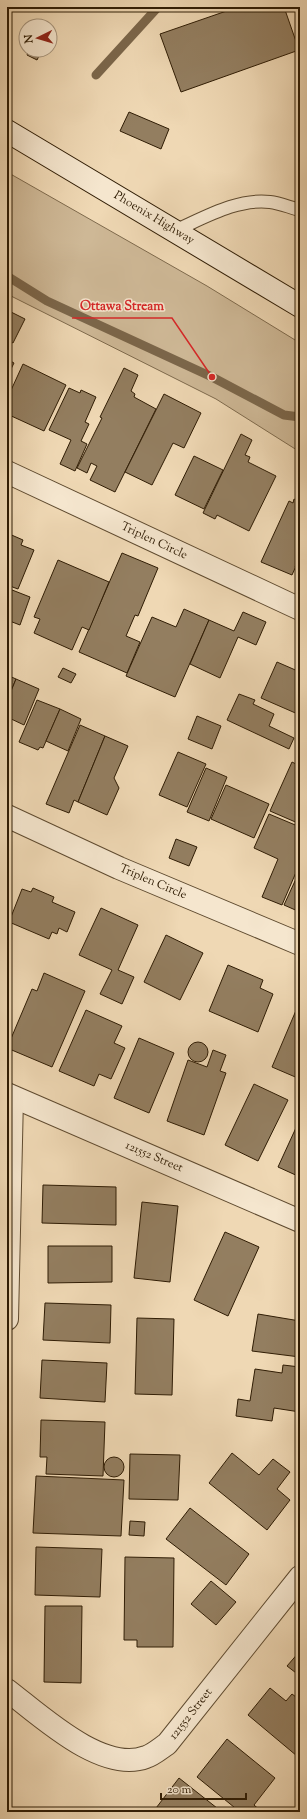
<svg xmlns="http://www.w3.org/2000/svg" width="307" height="1819" font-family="'Sorts Mill Goudy',serif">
	<rect width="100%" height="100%" fill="#efd8b4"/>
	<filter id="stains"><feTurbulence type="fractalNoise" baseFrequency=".005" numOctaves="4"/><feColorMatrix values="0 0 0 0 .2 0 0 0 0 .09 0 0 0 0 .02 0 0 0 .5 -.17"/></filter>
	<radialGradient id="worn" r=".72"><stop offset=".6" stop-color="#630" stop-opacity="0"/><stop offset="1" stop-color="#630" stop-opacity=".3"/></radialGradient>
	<!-- green -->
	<polygon fill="#ceb896" stroke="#7e6a4d" points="7,172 207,286 300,343 300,452 216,399 7,294"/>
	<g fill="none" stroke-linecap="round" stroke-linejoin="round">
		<!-- stream -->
		<g stroke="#7b664a" stroke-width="9">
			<polyline points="96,75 158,7"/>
			<polyline points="7,276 47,301 212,377 284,415 300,417"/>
		</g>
	</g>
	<!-- building -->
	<g fill="#937e60" stroke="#2f1c04">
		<polygon points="238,7 284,7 299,50 181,92 160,34"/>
		<polygon points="29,50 42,50 37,60 27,55"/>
		<polygon points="129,112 169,129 161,149 120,131"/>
		<polygon points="7,310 25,319 13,343 7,340"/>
		<polygon points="7,359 14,363 7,377"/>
		<polygon points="23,364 66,385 44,431 7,414 7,399"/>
		<polygon points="124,368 138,375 131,391 135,394 134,397 156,409 115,492 90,480 97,466 91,463 87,473 77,468 102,418 100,417"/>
		<polygon points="69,388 80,393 81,390 96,397 85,422 89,424 81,441 87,444 75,471 60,464 71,440 49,430"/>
		<polygon points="164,394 201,413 184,448 173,443 152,485 125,472"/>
		<polygon points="241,434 252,440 245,455 250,457 248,462 276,476 249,531 217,515 215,519 203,513"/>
		<polygon points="194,456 223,470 204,509 175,495"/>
		<polygon points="294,499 300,502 300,557 292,575 261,562 289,501 293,503"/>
		<polygon points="7,533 23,540 21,545 34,550 18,589 7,585"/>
		<polygon points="122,553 158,568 138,616 135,615 126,636 140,642 127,673 79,652"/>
		<polygon points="300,557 300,569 295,567"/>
		<polygon points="58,560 109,582 89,630 82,627 72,650 34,633 40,619 34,617"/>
		<polygon points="7,588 30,597 20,625 7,620"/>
		<polygon points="184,609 209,620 175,697 126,676 152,617 176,627"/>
		<polygon points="243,612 266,622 256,645 238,637 220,678 190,664 209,620 234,631"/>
		<polygon points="277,662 300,672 300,715 261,698"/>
		<polygon points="63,668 76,674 71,683 58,677"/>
		<polygon points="7,675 16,679 7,701"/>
		<polygon points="16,679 39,689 24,725 7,717 7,701"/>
		<polygon points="239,694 255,700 253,704 274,714 269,726 294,738 289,749 227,720"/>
		<polygon points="37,700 60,709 43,748 40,747 38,750 19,742"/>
		<polygon points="60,709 81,719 68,751 46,741"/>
		<polygon points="197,716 221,726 212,749 188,739"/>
		<polygon points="80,725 105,736 78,802 74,800 69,813 46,804"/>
		<polygon points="105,736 128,746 114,778 119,788 107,815 78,802"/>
		<polygon points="178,752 206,764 187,807 159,795"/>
		<polygon points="292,762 300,766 300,824 270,811"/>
		<polygon points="206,768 227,777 209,821 187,812"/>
		<polygon points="226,785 269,804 254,838 211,819"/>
		<polygon points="269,814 300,827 300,863 282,905 262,897 278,859 254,848"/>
		<polygon points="176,839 197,847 189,866 169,858"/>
		<polygon points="300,870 300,912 284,905"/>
		<polygon points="33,888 54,897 52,902 75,912 67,932 59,928 57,934 52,932 49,939 9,922 22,889 31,892"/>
		<polygon points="101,908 138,925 118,970 134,977 122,1004 100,994 112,970 79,955"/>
		<polygon points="166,935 203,953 180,1000 144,982"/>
		<polygon points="228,965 263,980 260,988 273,994 258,1032 209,1011"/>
		<polygon points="44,973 85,991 52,1067 7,1048 32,989 37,991"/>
		<polygon points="300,1001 300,1079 272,1067"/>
		<polygon points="86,1010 122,1026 114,1043 125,1048 111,1079 99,1074 94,1086 59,1071"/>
		<polygon points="139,1038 174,1053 149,1113 114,1098"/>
		<circle cx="198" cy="1052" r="10"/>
		<polygon points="213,1050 226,1055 220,1071 226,1073 204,1135 167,1121 188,1060 207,1067"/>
		<polygon points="254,1084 288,1100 258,1161 225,1145"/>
		<polygon points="300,1119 300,1177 278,1167"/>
		<polygon points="43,1185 116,1187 116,1225 42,1223"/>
		<polygon points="142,1202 178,1206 170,1282 134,1278"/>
		<polygon points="225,1232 259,1247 228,1316 194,1300"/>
		<polygon points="48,1246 112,1246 112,1282 48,1283"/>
		<polygon points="45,1303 111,1305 110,1343 43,1340"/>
		<polygon points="258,1314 300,1321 300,1357 252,1351"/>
		<polygon points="137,1318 174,1319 172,1395 135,1394"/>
		<polygon points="42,1360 107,1363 105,1402 40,1398"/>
		<polygon points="283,1365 300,1367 300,1412 274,1408 272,1421 236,1416 238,1399 250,1401 255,1369 282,1373"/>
		<polygon points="41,1420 105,1422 103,1476 46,1474 47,1457 40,1457"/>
		<polygon points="232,1453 259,1475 273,1459 290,1472 277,1489 290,1500 267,1530 209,1483"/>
		<polygon points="130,1454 180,1455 178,1500 129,1499"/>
		<circle cx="114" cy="1467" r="10"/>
		<polygon points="36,1476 124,1480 121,1536 33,1533"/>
		<polygon points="190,1508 249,1554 226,1585 166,1539"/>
		<polygon points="130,1521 145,1522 144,1536 129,1535"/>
		<polygon points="36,1547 102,1549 100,1597 35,1595"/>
		<polygon points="125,1557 174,1558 173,1647 137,1647 137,1640 124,1640"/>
		<polygon points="211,1581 236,1602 216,1625 191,1604"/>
		<polygon points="45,1606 82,1606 81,1683 44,1682"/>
		<polygon points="300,1651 300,1676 287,1666"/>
		<polygon points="270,1688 286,1701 292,1694 300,1700 300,1752 297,1756 248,1715"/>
		<polygon points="227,1739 275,1778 254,1805 262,1812 240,1812 197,1777"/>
		<polygon points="179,1778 222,1812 153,1812"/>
	</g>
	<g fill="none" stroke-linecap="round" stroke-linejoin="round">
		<defs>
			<path id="lane" d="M174 231C204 218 237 198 270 202 280 203 291 208 300 210"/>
			<g id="street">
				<polyline points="7,472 300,609"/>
				<polyline points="7,816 119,868 300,944"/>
				<polyline points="7,1094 300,1221"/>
				<polyline points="7,1319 12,1097"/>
				<path d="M7 1690C40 1715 102 1774 146 1757 153 1755 161 1748 167 1744L300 1577"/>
			</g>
			<polyline id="secondary" points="7,131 300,306"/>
		</defs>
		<!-- lane casing -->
		<use href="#lane" stroke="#5f4b30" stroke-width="14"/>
		<!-- street casing -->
		<use href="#street" stroke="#5f4b30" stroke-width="24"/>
		<!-- secondary casing -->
		<use href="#secondary" stroke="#2f1c04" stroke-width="24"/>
		<!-- lane -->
		<use href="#lane" stroke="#f5e6ce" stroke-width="12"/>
		<!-- street -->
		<use href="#street" stroke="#f5e6ce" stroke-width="22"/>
		<!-- secondary -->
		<use href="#secondary" stroke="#f5e6ce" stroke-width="22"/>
	</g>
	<g text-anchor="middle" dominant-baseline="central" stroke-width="3" stroke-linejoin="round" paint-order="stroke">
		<!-- street labels -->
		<g font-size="12" fill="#2f1c04" stroke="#f5e6ce">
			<text transform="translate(154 218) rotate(31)">Phoenix Highway</text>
			<text transform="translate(154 541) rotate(25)">Triplen Circle</text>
			<text transform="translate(153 882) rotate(23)">Triplen Circle</text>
			<text transform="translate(154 1157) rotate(23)">121552 Street</text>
			<text transform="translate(191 1714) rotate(-52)">121552 Street</text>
		</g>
	</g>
	<!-- callouts -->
	<path fill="none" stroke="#d62828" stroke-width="1.5" d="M212 377L172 318H72"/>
	<circle fill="#d62828" stroke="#f5e6ce" stroke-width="1.5" cx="212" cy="377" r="4"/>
	<g font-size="13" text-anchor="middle" font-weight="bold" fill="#d62828" stroke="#f5e6ce" stroke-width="3" stroke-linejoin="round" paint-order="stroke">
		<text x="122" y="310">Ottawa Stream</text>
	</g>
	<!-- margin -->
	<rect width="307" height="1819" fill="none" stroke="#efd8b4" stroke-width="24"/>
	<rect x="8" y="8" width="291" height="1803" fill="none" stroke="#2f1c04" stroke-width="2"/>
	<rect x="12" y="12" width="283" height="1795" fill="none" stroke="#2f1c04"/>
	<!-- north arrow -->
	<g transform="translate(38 38) rotate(265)"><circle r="19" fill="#f5e6ce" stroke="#a6957d"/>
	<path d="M0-3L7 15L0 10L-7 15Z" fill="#8f2418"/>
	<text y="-6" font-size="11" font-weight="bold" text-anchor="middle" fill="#2f1c04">N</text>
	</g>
	<!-- scale -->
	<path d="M161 1793v6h85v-6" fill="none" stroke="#2f1c04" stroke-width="2"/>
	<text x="167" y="1793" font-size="12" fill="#2f1c04" stroke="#f5e6ce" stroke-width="3" paint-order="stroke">20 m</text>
	<rect width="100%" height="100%" filter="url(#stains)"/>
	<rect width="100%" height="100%" fill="url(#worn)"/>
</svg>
